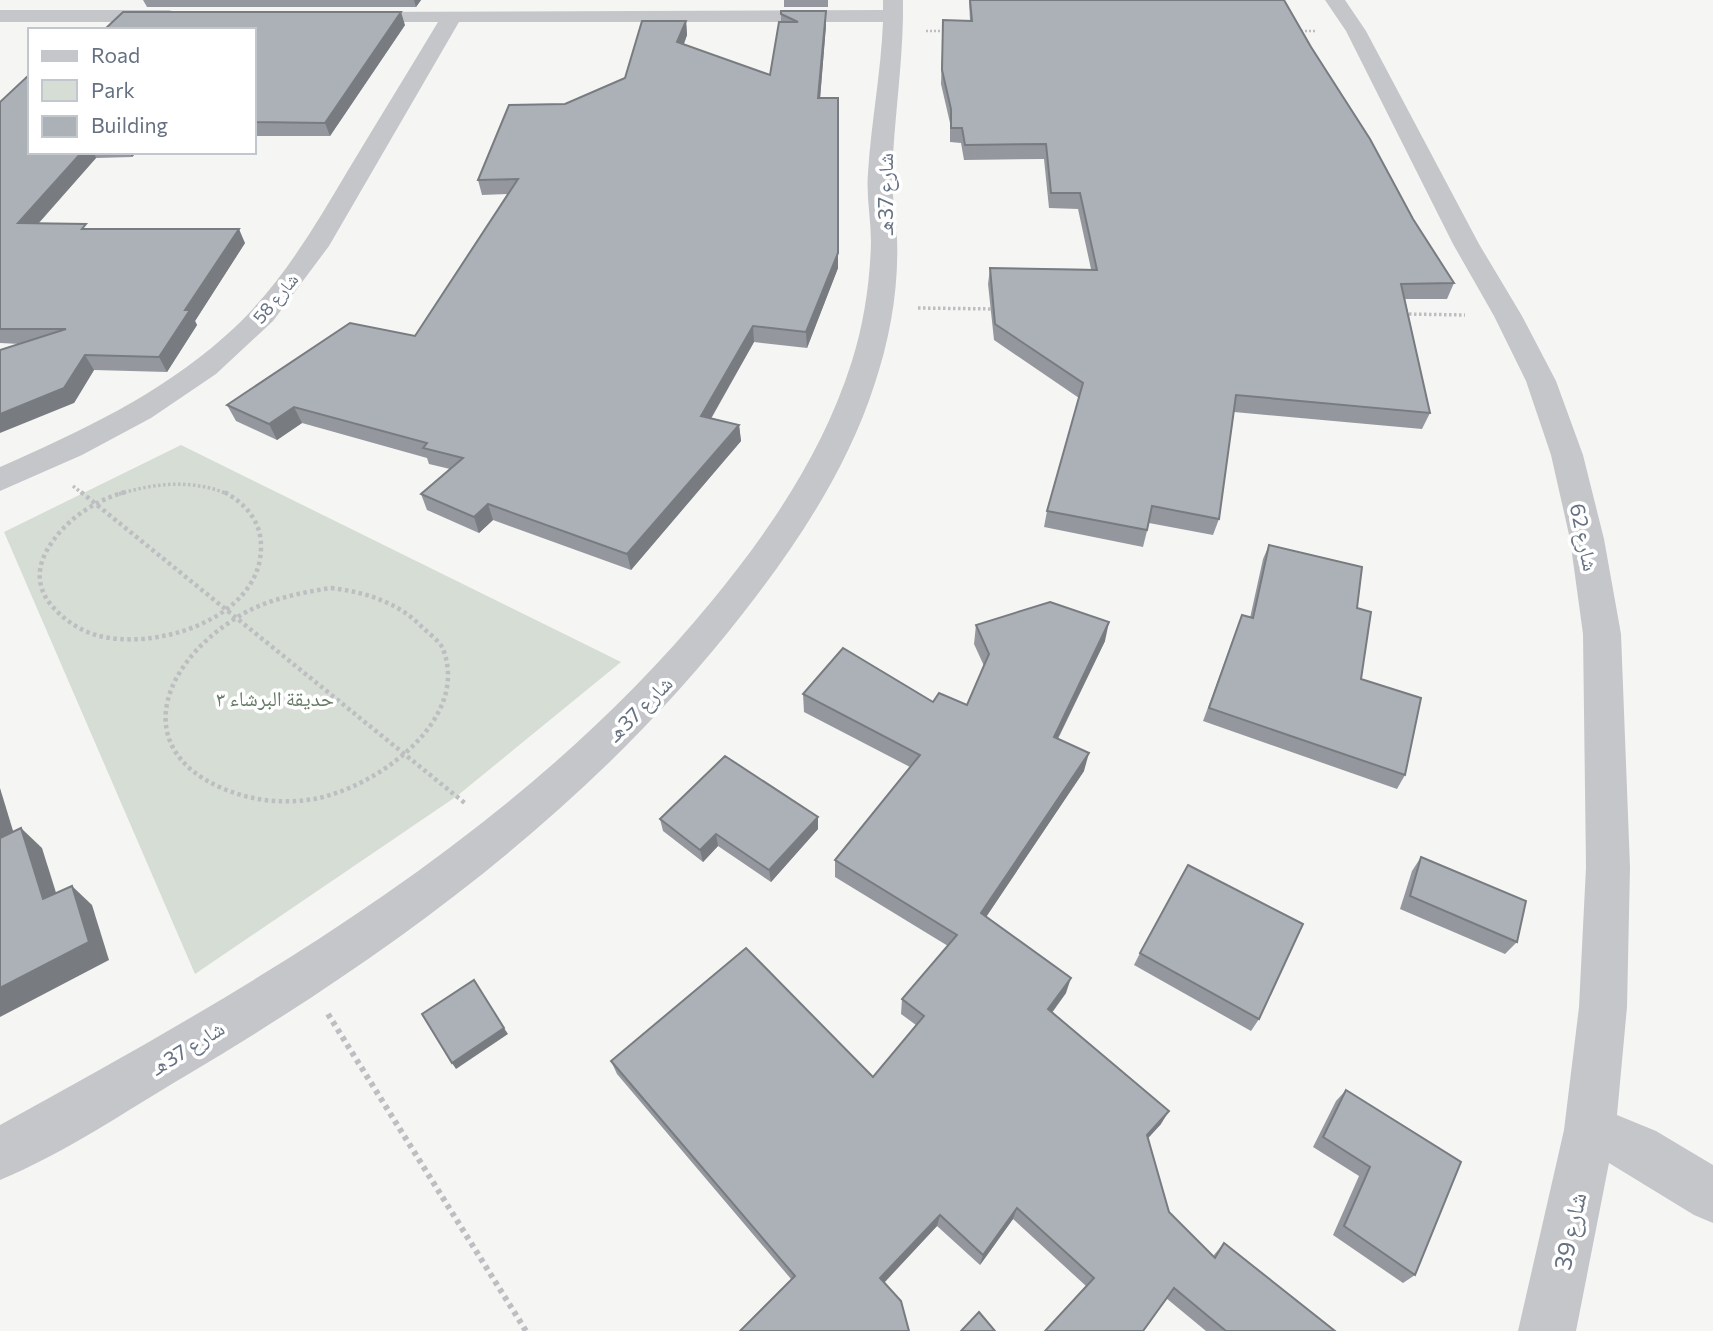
<svg xmlns="http://www.w3.org/2000/svg" width="1713" height="1331" font-family="Commissioner,'Noto Naskh Arabic',sans-serif">
	<rect width="100%" height="100%" fill="#f5f6f3"/>
	<!-- green -->
	<polygon fill="#d6ddd4" points="181,445 621,662 457,796 195,974 4,532"/>
	<g fill="none" stroke-linecap="round" stroke-linejoin="round">
		<!-- path-far3 -->
		<g stroke="#bdbec1" stroke-width="2.5" stroke-dasharray="2 2" stroke-linecap="butt">
			<polyline points="926,31 945,31"/>
			<polyline points="1297,31 1316,31"/>
		</g>
		<!-- path-far2 -->
		<g stroke="#bdbec1" stroke-width="3.5" stroke-dasharray="2.5 2.5" stroke-linecap="butt">
			<polyline points="918,308 996,309"/>
			<polyline points="1404,314 1465,315"/>
			<polyline points="73,486 83,494"/>
			<path d="M119 494C156 483 191 479 228 494"/>
		</g>
		<!-- path-far1 -->
		<g stroke="#bdbec1" stroke-width="4.5" stroke-dasharray="3.5 3.5" stroke-linecap="butt">
			<polyline points="81,492 466,804"/>
			<path d="M125 492C93 501 62 522 46 552 36 571 38 590 52 606 63 619 79 630 96 635 154 652 262 619 261 546 261 521 245 503 224 492"/>
			<path d="M331 588C365 592 397 602 421 626 428 633 440 641 443 649 471 721 375 788 314 799 289 803 265 802 241 795 130 761 153 670 236 618 264 600 298 593 331 588Z"/>
		</g>
		<!-- path -->
		<polyline stroke="#bdbec1" stroke-width="6" stroke-dasharray="4.5 4.5" stroke-linecap="butt" points="328,1014 526,1331"/>
		<!-- minor -->
		<g fill="#c4c6ca" fill-rule="evenodd">
			<path d="M883 0H903V17C902 70 894 122 892 175 892 196 896 217 897 238 899 288 890 339 874 386 847 469 797 544 744 612 593 807 397 950 187 1075 126 1111 65 1153 0 1180V1125C259 983 521 833 711 602 771 529 823 452 852 361 864 323 870 282 871 242 871 219 866 196 868 173 871 123 881 73 883 22H459L329 246 273 321 216 374 151 418 82 455 0 491V467C79 432 159 395 224 337 277 291 312 231 347 172 377 122 408 72 438 22H349L342 20 339 16 342 12 883 10Z"/>
			<polygon points="1325,0 1345,0 1366,31 1479,244 1522,316 1556,381 1583,455 1604,539 1621,634 1630,867 1627,1007 1617,1115 1656,1131 1713,1165 1713,1223 1694,1215 1609,1163 1576,1331 1518,1331 1564,1130 1579,1007 1586,867 1583,634 1570,539 1551,455 1526,381 1494,316 1453,244 1346,31"/>
			<polygon points="0,10 169,10 176,12 179,16 176,20 169,22 0,22"/>
		</g>
	</g>
	<!-- wall -->
	<g fill="#94989e">
		<polygon points="143,0 421,0 416,7 147,7"/>
		<rect x="784" y="0" width="44" height="7"/>
		<polygon points="969,0 1284,0 1413,219 1454,283 1447,299 1405,299 1430,413 1422,429 1234,412 1219,519 1213,535 1149,523 1143,547 1044,527 1047,511 1079,398 994,340 988,284 990,268 1091,269 1078,209 1049,208 1044,159 964,160 961,143 950,142 950,123 941,84 943,20 970,21"/>
		<polygon points="826,11 826,25 820,98 838,268 807,348 754,342 711,419 739,425 741,441 631,570 493,520 479,533 427,510 421,494 450,469 429,464 427,458 302,423 277,440 236,421 227,405 415,336 508,194 482,195 478,180 565,104 625,78 686,21 687,35 684,44 770,75 781,22 781,14"/>
		<polygon points="405,25 330,136 254,136 254,30"/>
		<polygon points="0,102 30,152 137,152 132,157 96,158 39,223 89,229 245,243 195,321 197,325 167,372 94,370 74,403 20,344 0,343"/>
		<polygon points="1269,545 1357,608 1361,679 1405,775 1397,789 1203,721 1242,615 1250,618 1263,559"/>
		<polygon points="976,625 1105,641 1058,739 1084,771 986,917 1066,993 1052,1013 1161,1124 1148,1138 1169,1212 1213,1256 1224,1243 1335,1331 1206,1331 1166,1298 1086,1286 1013,1219 980,1265 937,1226 884,1283 791,1279 617,1074 611,1061 873,1077 916,1025 901,1014 902,999 948,946 835,877 835,860 910,767 804,712 803,694 933,702 967,705 984,666 974,644"/>
		<polygon points="818,817 818,829 771,882 718,846 703,862 663,831 660,819"/>
		<polygon points="1421,857 1517,942 1505,954 1400,909 1412,871"/>
		<polygon points="1140,953 1259,1019 1251,1031 1134,965"/>
		<polygon points="1346,1090 1415,1275 1403,1283 1333,1235 1359,1176 1313,1147 1336,1101"/>
	</g>
	<!-- shaded-wall -->
	<g fill="#787c81">
		<polygon points="414,0 421,0 416,7"/>
		<polygon points="826,11 826,25 819,112 818,98"/>
		<polygon points="401,12 405,25 330,136 325,123"/>
		<polygon points="686,21 687,35 679,56 677,42"/>
		<polygon points="838,98 838,268 807,348 806,332"/>
		<polygon points="82,152 94,152 96,158 26,237 18,223"/>
		<polygon points="130,152 137,152 132,157"/>
		<polygon points="239,229 245,243 195,321 197,325 167,372 159,357 185,310"/>
		<polygon points="753,326 754,342 703,432 701,416"/>
		<polygon points="85,355 94,370 74,403 0,433 0,414"/>
		<polygon points="294,407 302,423 277,440 269,424"/>
		<polygon points="739,425 741,441 631,570 627,554"/>
		<polygon points="488,504 493,520 479,533 474,517"/>
		<polygon points="1109,622 1105,641 1050,754 1054,737"/>
		<polygon points="1089,753 1084,771 978,929 981,913"/>
		<polygon points="0,788 21,857 0,838"/>
		<polygon points="818,817 818,829 771,882 769,870"/>
		<polygon points="21,828 42,848 64,918 43,899"/>
		<polygon points="716,834 718,846 703,862 700,850"/>
		<polygon points="72,886 92,905 109,960 0,1017 0,988"/>
		<polygon points="1071,978 1066,993 1043,1024 1048,1009"/>
		<polygon points="504,1028 508,1034 456,1069 452,1063"/>
		<polygon points="1169,1111 1161,1124 1140,1147 1147,1135"/>
		<polygon points="1017,1208 1013,1219 980,1265 983,1255"/>
		<polygon points="940,1215 937,1226 879,1288 880,1278"/>
	</g>
	<!-- building -->
	<g fill="#acb1b8" stroke="#787c81" stroke-width="2">
		<polygon points="970,0 1284,0 1311,47 1370,139 1413,219 1454,283 1401,284 1430,413 1236,395 1219,519 1152,506 1147,530 1047,511 1083,383 995,324 990,268 1097,270 1080,193 1051,193 1046,144 965,145 962,128 951,128 951,109 942,70 943,20 972,21"/>
		<polygon points="781,11 826,11 818,98 838,98 838,253 806,332 753,326 701,416 739,425 627,554 488,504 474,517 421,494 463,458 423,448 427,443 294,407 269,424 227,405 350,323 415,336 518,179 478,180 509,105 565,104 625,78 642,21 686,21 677,42 770,75 779,22 798,22 781,14"/>
		<polygon points="123,12 401,12 325,123 254,122 254,30 104,30"/>
		<polygon points="30,74 30,152 82,152 18,223 86,224 82,229 239,229 185,310 190,310 159,357 85,355 64,388 0,414 0,350 66,329 0,329 0,102"/>
		<polygon points="1269,545 1362,567 1357,608 1371,612 1361,679 1421,698 1405,775 1209,708 1242,615 1253,618"/>
		<polygon points="1050,602 1109,622 1054,737 1089,753 981,913 1071,978 1048,1009 1169,1111 1147,1135 1169,1212 1215,1258 1224,1243 1335,1331 1226,1331 1174,1288 1143,1331 1045,1331 1094,1278 1017,1208 983,1255 940,1215 880,1278 901,1301 909,1331 740,1331 795,1276 611,1061 746,948 873,1077 924,1016 902,999 957,935 835,860 920,755 803,694 843,648 933,702 939,693 967,705 989,654 976,625"/>
		<polygon points="725,756 818,817 769,870 716,834 700,850 660,819"/>
		<polygon points="21,828 43,899 72,886 89,942 0,988 0,838"/>
		<polygon points="1421,857 1526,901 1517,942 1410,896"/>
		<polygon points="1188,865 1303,924 1259,1019 1140,953"/>
		<polygon points="474,980 504,1028 452,1063 422,1014"/>
		<polygon points="1346,1090 1461,1162 1415,1275 1344,1226 1370,1167 1323,1137"/>
		<polygon points="979,1312 995,1331 961,1331"/>
	</g>
	<g text-anchor="middle" dominant-baseline="central" stroke-width="7" stroke-linejoin="round" paint-order="stroke">
		<!-- far-street labels -->
		<g font-size="18" fill="#667182" stroke="#fff">
			<text transform="translate(275 298) rotate(-50)">شارع 58</text>
		</g>
		<!-- street labels -->
		<g font-size="21" fill="#667182" stroke="#fff">
			<text transform="translate(884 194) rotate(-90)">شارع 37هـ</text>
			<text transform="translate(1585 537) rotate(78)">شارع 62</text>
			<text transform="translate(639 708) rotate(-45)">شارع 37هـ</text>
			<text transform="translate(187 1047) rotate(-32)">شارع 37هـ</text>
		</g>
		<!-- park labels -->
		<g font-size="21" fill="#657a65" stroke="#fff">
			<text x="275" y="697">حديقة البرشاء ٣</text>
		</g>
		<!-- near-street labels -->
		<g font-size="24" fill="#667182" stroke="#fff">
			<text transform="translate(1569 1231) rotate(-78)">شارع 39</text>
		</g>
	</g>
	<!-- legend -->
	<rect x="28" y="28" width="228" height="126" fill="#ffffff" stroke="#c2c6cd" stroke-width="2"/>
	<rect x="42" y="51" width="35" height="10" fill="#c4c6ca" stroke="#c2c6cd" stroke-width="2"/>
	<text x="91" y="63" font-size="21" fill="#667182">Road</text>
	<rect x="42" y="80" width="35" height="21" fill="#d6ddd4" stroke="#c2c6cd" stroke-width="2"/>
	<text x="91" y="98" font-size="21" fill="#667182">Park</text>
	<rect x="42" y="116" width="35" height="21" fill="#acb1b8" stroke="#c2c6cd" stroke-width="2"/>
	<text x="91" y="133" font-size="21" fill="#667182">Building</text>
</svg>
